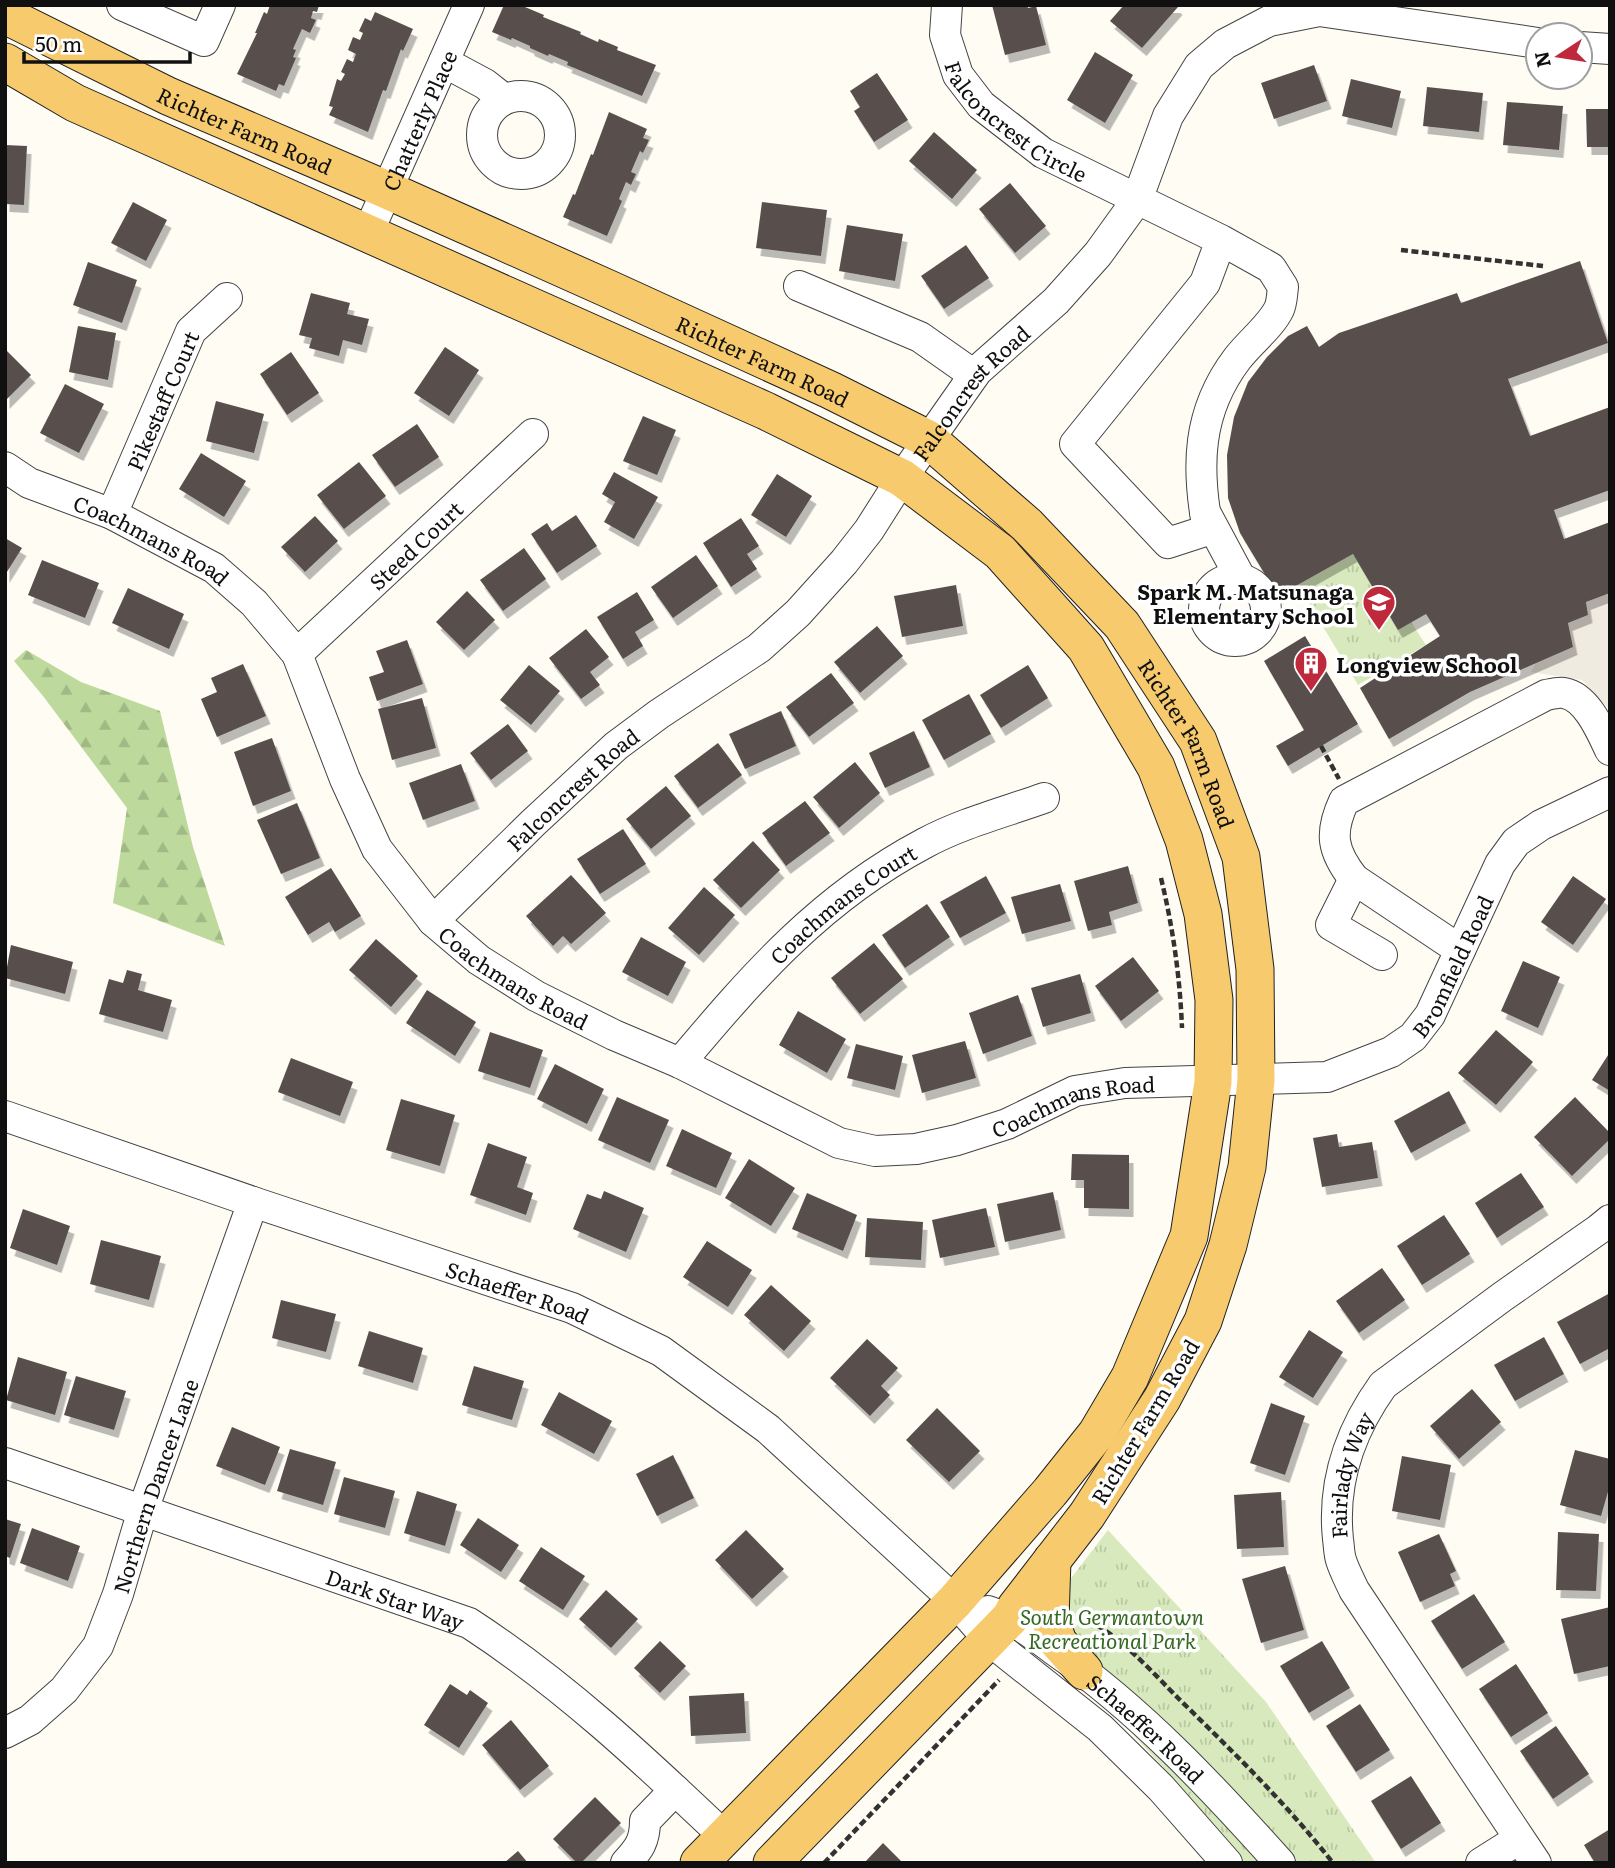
<svg xmlns="http://www.w3.org/2000/svg" width="1615" height="1868" font-family="Literata,serif">
	<defs>
		<pattern id="forest-firs" width="22" height="20" patternUnits="userSpaceOnUse" patternTransform="scale(1.75)"><rect width="22" height="20" fill="#bdda9c"/><path d="M5 1l3.5 6h-7zM16 11l3.5 6h-7z" fill="#a1ba85"/></pattern>
		<pattern id="park-tufts" width="24" height="20" patternUnits="userSpaceOnUse" patternTransform="scale(1.75)"><rect width="24" height="20" fill="#d8eabd"/><path d="M3 7l-1-3M5 7V3M7 7l1-3M15 17l-1-3M17 17v-4M19 17l1-3" fill="none" stroke="#b8c8a1"/></pattern>
		<filter id="shadow"><feDropShadow dx="4.5" dy="8" stdDeviation="0" flood-color="#0004"/></filter>
	</defs>
	<rect width="100%" height="100%" fill="#fffcf4"/>
	<!-- forest -->
	<polygon fill="url(#forest-firs)" points="26,650 81,682 160,711 193,847 225,946 113,903 127,808 43,696 14,661"/>
	<!-- park -->
	<g fill="url(#park-tufts)">
		<polygon points="1353,554 1398,629 1411,622 1426,645 1358,685 1298,585"/>
		<polygon points="1108,1530 1266,1702 1376,1863 1241,1863 1187,1793 1115,1715 1045,1612"/>
	</g>
	<!-- plaza -->
	<polygon fill="#f0ebe1" points="1607,594 1610,603 1609,709 1582,680 1531,672 1536,663 1573,647 1568,623 1588,615 1586,602"/>
	<!-- building -->
	<g fill="#59504d" filter="url(#shadow)">
		<polygon points="270,5 319,5 317,12 313,11 311,18 316,20 310,33 302,29 293,49 296,50 293,57 296,58 284,86 279,84 276,91 237,74 257,33 255,33 264,12 267,14"/>
		<polygon points="504,5 525,7 544,15 543,17 581,32 580,34 598,42 599,39 618,47 617,50 656,65 642,96 567,65 568,62 549,54 548,56 530,48 530,46 512,38 511,40 492,32"/>
		<polygon points="992,5 1027,5 1028,8 1036,6 1046,45 1005,55"/>
		<polygon points="1124,5 1176,5 1178,7 1142,48 1110,21"/>
		<polygon points="375,12 413,29 403,51 401,49 386,91 383,90 368,132 329,115 333,107 329,106 337,79 341,81 345,74 341,72 347,59 353,62 356,54 348,50 353,37 360,40 363,33 359,31 365,18 371,21"/>
		<polygon points="1095,52 1133,75 1105,123 1067,100"/>
		<polygon points="1314,65 1327,101 1274,119 1261,83"/>
		<polygon points="877,73 908,120 874,142 854,111 860,107 850,91"/>
		<polygon points="1351,79 1401,91 1392,128 1342,116"/>
		<polygon points="1427,87 1483,93 1479,132 1423,126"/>
		<polygon points="1507,102 1563,106 1559,150 1503,145"/>
		<polygon points="1586,109 1610,109 1610,147 1587,147"/>
		<polygon points="609,112 647,129 643,138 649,140 643,153 640,151 631,172 636,174 631,185 626,182 619,199 622,201 607,236 563,217 573,194 575,195 591,154 593,155"/>
		<polygon points="934,132 977,170 952,199 909,161"/>
		<polygon points="5,145 27,146 24,205 5,204"/>
		<polygon points="1010,183 1046,226 1015,253 979,209"/>
		<polygon points="133,202 167,220 146,261 111,243"/>
		<polygon points="762,202 827,210 821,256 756,248"/>
		<polygon points="847,225 903,234 895,281 839,271"/>
		<polygon points="966,245 989,278 944,309 921,276"/>
		<polygon points="1580,261 1608,343 1508,379 1530,436 1610,407 1610,490 1554,510 1564,539 1610,522 1610,593 1586,602 1588,615 1568,623 1573,647 1470,692 1389,739 1360,688 1440,636 1426,614 1398,630 1353,554 1278,596 1240,533 1228,498 1227,455 1234,417 1248,382 1267,357 1288,336 1307,326 1319,347 1339,333 1457,293 1461,303"/>
		<polygon points="88,262 137,280 122,323 73,305"/>
		<polygon points="311,293 350,303 347,314 369,319 362,345 343,340 339,356 309,348 312,338 299,335"/>
		<polygon points="78,326 116,333 108,380 69,372"/>
		<polygon points="445,347 479,370 449,416 414,393"/>
		<polygon points="5,349 31,375 5,401"/>
		<polygon points="291,352 319,393 287,415 260,374"/>
		<polygon points="65,384 104,404 79,453 40,433"/>
		<polygon points="216,401 264,414 254,453 206,441"/>
		<polygon points="643,416 676,430 657,475 623,461"/>
		<polygon points="417,424 439,457 395,487 372,455"/>
		<polygon points="201,453 246,481 224,517 179,489"/>
		<polygon points="359,462 386,496 344,529 317,495"/>
		<polygon points="614,472 658,497 634,539 604,522 615,502 602,494"/>
		<polygon points="777,474 812,496 786,537 751,515"/>
		<polygon points="576,515 597,546 557,573 531,534 547,523 552,531"/>
		<polygon points="315,516 338,541 305,572 281,547"/>
		<polygon points="741,518 759,546 747,554 757,569 731,587 703,543"/>
		<polygon points="5,538 22,548 5,575"/>
		<polygon points="524,548 546,579 503,611 480,580"/>
		<polygon points="696,555 718,586 673,618 651,587"/>
		<polygon points="42,560 99,583 85,618 28,595"/>
		<polygon points="956,585 963,626 902,637 894,596"/>
		<polygon points="128,588 184,614 169,649 112,623"/>
		<polygon points="467,591 495,620 464,650 436,622"/>
		<polygon points="637,592 654,620 635,632 643,646 623,659 597,617"/>
		<polygon points="877,626 903,656 860,693 834,662"/>
		<polygon points="586,629 609,657 590,672 600,685 581,699 549,658"/>
		<polygon points="1305,636 1358,724 1288,766 1276,746 1304,730 1264,661"/>
		<polygon points="407,640 423,684 377,701 369,677 384,672 376,651"/>
		<polygon points="243,664 266,716 217,737 201,699 217,692 211,678"/>
		<polygon points="529,665 560,691 531,725 500,700"/>
		<polygon points="1028,665 1048,698 1001,728 980,695"/>
		<polygon points="831,673 854,703 809,737 786,707"/>
		<polygon points="969,694 991,734 944,760 922,720"/>
		<polygon points="422,698 436,748 392,760 378,709"/>
		<polygon points="781,711 796,746 745,769 729,734"/>
		<polygon points="508,724 528,751 491,780 470,753"/>
		<polygon points="914,731 930,767 885,788 869,753"/>
		<polygon points="272,738 291,791 253,806 234,752"/>
		<polygon points="718,743 742,775 698,808 674,776"/>
		<polygon points="855,762 880,793 839,828 813,797"/>
		<polygon points="461,764 475,801 423,820 409,783"/>
		<polygon points="666,786 691,816 651,849 626,819"/>
		<polygon points="805,801 830,833 786,866 762,833"/>
		<polygon points="297,803 320,858 281,874 257,820"/>
		<polygon points="623,829 646,864 600,894 577,859"/>
		<polygon points="753,841 780,870 741,908 713,880"/>
		<polygon points="1128,866 1138,903 1109,912 1112,925 1088,931 1074,881"/>
		<polygon points="331,868 361,916 335,932 329,922 308,935 285,897"/>
		<polygon points="571,875 606,913 571,944 563,936 553,946 526,916"/>
		<polygon points="986,876 1006,913 960,938 940,902"/>
		<polygon points="1573,876 1606,899 1573,945 1541,922"/>
		<polygon points="1060,884 1071,921 1022,934 1011,897"/>
		<polygon points="704,887 735,915 699,955 668,928"/>
		<polygon points="927,904 950,937 905,968 882,935"/>
		<polygon points="641,937 686,962 668,996 622,972"/>
		<polygon points="376,939 418,976 391,1007 349,970"/>
		<polygon points="874,943 903,979 860,1014 831,978"/>
		<polygon points="11,945 73,962 65,994 5,978"/>
		<polygon points="1133,957 1159,991 1121,1021 1095,986"/>
		<polygon points="1523,961 1560,977 1538,1028 1501,1011"/>
		<polygon points="127,970 142,974 138,990 172,1000 163,1032 99,1014 109,979 123,983"/>
		<polygon points="1080,974 1091,1013 1043,1027 1031,988"/>
		<polygon points="427,990 476,1022 455,1056 406,1023"/>
		<polygon points="1018,995 1032,1036 983,1054 969,1013"/>
		<polygon points="798,1011 846,1039 827,1073 779,1045"/>
		<polygon points="1496,1030 1533,1062 1496,1105 1458,1073"/>
		<polygon points="490,1032 543,1050 530,1088 478,1071"/>
		<polygon points="965,1041 976,1078 922,1093 912,1055"/>
		<polygon points="856,1044 903,1056 895,1090 847,1078"/>
		<polygon points="1610,1052 1610,1091 1592,1080"/>
		<polygon points="291,1058 353,1082 340,1116 278,1092"/>
		<polygon points="555,1064 604,1089 587,1124 537,1099"/>
		<polygon points="1449,1091 1466,1123 1411,1153 1394,1121"/>
		<polygon points="617,1097 669,1120 650,1163 598,1140"/>
		<polygon points="1575,1097 1610,1133 1610,1139 1572,1176 1534,1137"/>
		<polygon points="401,1099 455,1115 440,1166 386,1150"/>
		<polygon points="682,1129 732,1153 716,1188 666,1166"/>
		<polygon points="1337,1134 1339,1147 1372,1142 1378,1178 1322,1187 1313,1138"/>
		<polygon points="488,1143 527,1157 517,1187 533,1193 526,1215 470,1195"/>
		<polygon points="1072,1154 1129,1155 1129,1209 1084,1208 1084,1180 1071,1180"/>
		<polygon points="749,1159 795,1188 771,1226 725,1198"/>
		<polygon points="1521,1173 1544,1207 1497,1238 1475,1203"/>
		<polygon points="604,1191 644,1208 626,1252 573,1229 587,1194 601,1199"/>
		<polygon points="1053,1192 1061,1230 1005,1242 997,1204"/>
		<polygon points="807,1193 857,1215 843,1251 792,1229"/>
		<polygon points="986,1208 995,1247 940,1258 932,1220"/>
		<polygon points="23,1209 70,1226 57,1265 10,1248"/>
		<polygon points="1444,1215 1470,1254 1422,1285 1397,1246"/>
		<polygon points="867,1218 923,1222 921,1260 865,1257"/>
		<polygon points="101,1240 161,1256 149,1300 90,1284"/>
		<polygon points="707,1241 752,1270 728,1307 683,1277"/>
		<polygon points="1382,1268 1405,1300 1359,1333 1336,1301"/>
		<polygon points="771,1285 811,1321 784,1351 744,1315"/>
		<polygon points="1610,1293 1610,1348 1580,1364 1557,1322"/>
		<polygon points="281,1300 336,1314 326,1352 272,1338"/>
		<polygon points="1309,1330 1343,1352 1313,1398 1279,1377"/>
		<polygon points="369,1331 423,1348 413,1383 358,1366"/>
		<polygon points="1544,1337 1564,1374 1515,1401 1494,1365"/>
		<polygon points="867,1339 898,1368 881,1386 890,1395 870,1416 830,1378"/>
		<polygon points="18,1357 67,1372 55,1415 6,1400"/>
		<polygon points="474,1366 524,1381 512,1420 462,1405"/>
		<polygon points="76,1376 126,1391 114,1430 64,1415"/>
		<polygon points="1472,1389 1501,1422 1459,1459 1430,1426"/>
		<polygon points="559,1392 612,1421 594,1454 541,1425"/>
		<polygon points="1271,1403 1305,1416 1285,1475 1250,1463"/>
		<polygon points="937,1408 980,1451 949,1482 906,1440"/>
		<polygon points="232,1427 280,1447 265,1485 216,1466"/>
		<polygon points="290,1449 336,1462 323,1505 277,1491"/>
		<polygon points="1575,1450 1610,1459 1610,1485 1601,1516 1560,1505"/>
		<polygon points="673,1455 694,1498 657,1516 636,1474"/>
		<polygon points="1402,1456 1451,1465 1440,1520 1392,1511"/>
		<polygon points="344,1477 395,1491 385,1528 334,1514"/>
		<polygon points="417,1491 457,1504 445,1546 404,1533"/>
		<polygon points="1281,1492 1284,1547 1237,1549 1234,1495"/>
		<polygon points="478,1518 519,1545 501,1572 460,1545"/>
		<polygon points="5,1519 21,1524 10,1558 5,1556"/>
		<polygon points="32,1528 80,1546 68,1581 20,1563"/>
		<polygon points="746,1530 784,1569 752,1599 715,1560"/>
		<polygon points="1558,1532 1599,1534 1596,1591 1556,1590"/>
		<polygon points="1439,1534 1456,1571 1450,1574 1455,1586 1420,1602 1398,1552"/>
		<polygon points="541,1547 585,1576 563,1610 519,1581"/>
		<polygon points="1285,1566 1304,1630 1261,1643 1242,1579"/>
		<polygon points="606,1590 638,1619 611,1648 579,1619"/>
		<polygon points="1474,1594 1505,1642 1462,1669 1431,1621"/>
		<polygon points="1610,1607 1610,1666 1574,1674 1561,1619"/>
		<polygon points="660,1641 686,1666 660,1693 634,1668"/>
		<polygon points="1322,1641 1350,1688 1309,1713 1280,1666"/>
		<polygon points="1516,1664 1548,1713 1511,1737 1479,1689"/>
		<polygon points="450,1684 467,1695 470,1690 488,1703 459,1748 424,1725"/>
		<polygon points="744,1693 746,1733 691,1736 689,1696"/>
		<polygon points="1360,1704 1390,1750 1356,1772 1326,1726"/>
		<polygon points="511,1720 549,1766 520,1790 482,1745"/>
		<polygon points="1556,1726 1589,1774 1553,1799 1520,1751"/>
		<polygon points="1411,1776 1441,1823 1401,1849 1371,1801"/>
		<polygon points="595,1797 621,1823 581,1863 577,1863 553,1839"/>
		<polygon points="1610,1829 1610,1863 1595,1863 1584,1845"/>
		<polygon points="883,1843 903,1863 864,1863"/>
		<polygon points="518,1851 528,1863 504,1863"/>
	</g>
	<g fill="none" stroke-linecap="round" stroke-linejoin="round">
		<defs>
			<g id="minor">
				<polyline points="122,5 204,41 220,5"/>
				<path id="s1" d="M947 5 945 35 958 75 981 105 1043 153 1221 240 1271 268 1283 287C1282 294 1282 303 1279 309 1271 326 1249 343 1237 359 1197 412 1196 467 1208 530L1168 543 1075 444 1205 283 1221 240"/>
				<polyline points="1580,47 1610,49"/>
				<polyline points="444,62 485,84 504,99"/>
				<circle cx="521" cy="135" r="39"/>
				<path id="s2" d="M367 235 469 5"/>
				<polyline points="799,286 920,337 974,375"/>
				<path id="s3" d="M5 467 29 483 112 514 214 568 254 603 297 654 345 779 377 849 433 921 479 960 536 996 614 1035 680 1063 839 1143 875 1151 916 1149 957 1140 1007 1124 1075 1091 1125 1083 1327 1077 1391 1052 1413 1037 1430 1015 1500 864 1516 842 1541 825 1610 792"/>
				<polyline points="1205,512 1241,579"/>
				<path id="s4" d="M112 514 191 331 227 298"/>
				<circle cx="1235" cy="610" r="31"/>
				<path id="s5" d="M297 654 533 434"/>
				<polyline points="1354,879 1331,925 1382,955"/>
				<path id="s6" d="M433 921 533 823 616 746 659 714 759 648 798 613 844 562 869 530 902 478 977 371 1056 301 1098 254 1137 200 1168 116 1199 66 1225 44 1269 21 1319 11 1538 43"/>
				<path d="M1460 950 1354 879C1332 851 1329 833 1344 801L1546 695C1551 694 1559 692 1564 693 1587 697 1601 731 1610 750"/>
				<path id="s7" d="M680 1063C754 975 821 898 925 843 962 823 1005 812 1044 798"/>
				<path id="s8" d="M5 1116 253 1202 572 1308 661 1351 768 1429 955 1601 989 1640 1100 1728 1161 1788 1227 1863"/>
				<path id="s9" d="M5 1463 469 1623C563 1684 644 1760 725 1837"/>
				<path id="s10" d="M988 1611C1017 1620 1034 1635 1057 1652 1141 1711 1212 1787 1280 1863"/>
				<path id="s11" d="M5 1733 30 1720 64 1690 98 1646 118 1594 143 1510 253 1202"/>
				<path d="M626 1863C639 1849 645 1841 645 1821L675 1790"/>
				<polyline points="1481,1863 1519,1839"/>
				<path id="s12" d="M1536 1863 1354 1590C1350 1581 1344 1570 1341 1560 1339 1554 1339 1546 1338 1539 1332 1482 1350 1431 1383 1385L1502 1297 1599 1229 1610 1220"/>
			</g>
			<g id="major">
				<path id="s13" d="M5 15 168 96 387 190 611 290 830 390 928 439 1027 525 1122 625 1198 741 1241 857 1255 969 1256 1080 1247 1167 1228 1245 1203 1321 1162 1399 1087 1515 1016 1607 1010 1618 772 1863"/>
				<polyline points="5,62 75,103 766,411 902,478 1000,552 1086,648 1156,767 1184,840 1203,914 1214,1000 1213,1082 1189,1236 1130,1377 1097,1433 1050,1492 955,1601 699,1863"/>
				<polyline points="1052,1560 1050,1619 1058,1642 1084,1671"/>
			</g>
		</defs>
		<!-- minor casing -->
		<use href="#minor" stroke="#434343" stroke-width="32"/>
		<!-- major casing -->
		<use href="#major" stroke="#212121" stroke-width="39"/>
		<!-- path -->
		<g stroke="#323232" stroke-width="4.5" stroke-dasharray="7 3.5" stroke-linecap="butt">
			<polyline points="1401,250 1543,266"/>
			<polyline points="1321,746 1339,779"/>
			<path d="M1161 878C1173 928 1180 977 1182 1028"/>
			<path d="M1078 1618C1108 1622 1156 1676 1178 1698 1232 1751 1286 1803 1333 1863"/>
			<polyline points="824,1863 999,1680"/>
		</g>
		<!-- minor -->
		<use href="#minor" stroke="#fff" stroke-width="30"/>
		<!-- major -->
		<use href="#major" stroke="#f6ca6d" stroke-width="37"/>
	</g>
	<!-- icons -->
	<defs>
		<symbol id="school-pin" viewBox="-11 -11 22 30"><path d="M0 17L-7.5 6A9.5 9.5 0 1 1 7.5 6Z" fill="#bf293c" stroke="#fff"/><path d="M0-5L7-2L0 1L-7-2ZM-4 1L0 2.5L4 1V4Q0 6-4 4Z" fill="#fff"/></symbol>
		<symbol id="building-pin" viewBox="-11 -11 22 30"><path d="M0 17L-7.5 6A9.5 9.5 0 1 1 7.5 6Z" fill="#bf293c" stroke="#fff"/><path d="M-4-6H4V6H1V3H-1V6H-4ZM-2.5-4.3h1.7v1.8h-1.7ZM.8-4.3h1.7v1.8H.8ZM-2.5-1h1.7V.8h-1.7ZM.8-1h1.7V.8H.8Z" fill="#fff"/></symbol>
	</defs>
	<g fill-rule="evenodd">
		<use href="#school-pin" x="1360" y="583" width="38" height="52"/>
		<use href="#building-pin" x="1292" y="644" width="38" height="52"/>
	</g>
	<g text-anchor="middle" dominant-baseline="central" stroke-width="7" stroke-linejoin="round" paint-order="stroke">
		<!-- street labels -->
		<g font-size="21" fill="#101010" stroke="#fff">
			<text stroke="none"><textPath href="#s1" startOffset="147">Falconcrest Circle</textPath></text>
			<text stroke="none"><textPath href="#s2" startOffset="126">Chatterly Place</textPath></text>
			<text stroke="none"><textPath href="#s13" startOffset="266">Richter Farm Road</textPath></text>
			<text stroke="none"><textPath href="#s13" startOffset="833">Richter Farm Road</textPath></text>
			<text stroke="none"><textPath href="#s6" startOffset="760">Falconcrest Road</textPath></text>
			<text stroke="none"><textPath href="#s4" startOffset="124">Pikestaff Court</textPath></text>
			<text stroke="none"><textPath href="#s3" startOffset="164">Coachmans Road</textPath></text>
			<text stroke="none"><textPath href="#s5" startOffset="161">Steed Court</textPath></text>
			<text stroke="none"><textPath href="#s13" startOffset="1421">Richter Farm Road</textPath></text>
			<text stroke="none"><textPath href="#s6" startOffset="192">Falconcrest Road</textPath></text>
			<text stroke="none"><textPath href="#s7" startOffset="229">Coachmans Court</textPath></text>
			<text stroke="none"><textPath href="#s3" startOffset="1797">Bromfield Road</textPath></text>
			<text stroke="none"><textPath href="#s3" startOffset="754">Coachmans Road</textPath></text>
			<text stroke="none"><textPath href="#s3" startOffset="1362">Coachmans Road</textPath></text>
			<text stroke="none"><textPath href="#s8" startOffset="542">Schaeffer Road</textPath></text>
			<text transform="translate(1144 1421) rotate(-59)">Richter Farm Road</text>
			<text stroke="none"><textPath href="#s12" startOffset="448">Fairlady Way</textPath></text>
			<text stroke="none"><textPath href="#s11" startOffset="299">Northern Dancer Lane</textPath></text>
			<text stroke="none"><textPath href="#s9" startOffset="413">Dark Star Way</textPath></text>
			<text stroke="none"><textPath href="#s10" startOffset="198">Schaeffer Road</textPath></text>
		</g>
		<!-- poi labels -->
		<g font-size="21" font-weight="bold" fill="#101010" stroke="#fff" text-anchor="end">
			<text x="1354" y="590">Spark M. Matsunaga<tspan x="1354" dy="24">Elementary School</tspan></text>
			<text x="1336" y="663" text-anchor="start">Longview School</text>
		</g>
		<!-- park labels -->
		<g font-size="21" font-style="italic" fill="#356820" stroke="#fff">
			<text x="1112" y="1615">South Germantown<tspan x="1112" dy="24">Recreational Park</tspan></text>
		</g>
	</g>
	<!-- border -->
	<rect width="1615" height="1868" fill="none" stroke="#101010" stroke-width="14"/>
	<!-- north arrow -->
	<g transform="translate(1559 56) rotate(258)"><circle r="33" fill="#ffffff" stroke="#9f9f9f" stroke-width="2"/>
	<path d="M0-5L12 26L0 18L-12 26Z" fill="#bf293c"/>
	<text y="-10" font-size="19" font-weight="bold" text-anchor="middle" fill="#101010">N</text>
	</g>
	<!-- scale -->
	<path d="M24 52v10h166v-10" fill="none" stroke="#101010" stroke-width="3.5"/>
	<text x="35" y="52" font-size="21" fill="#101010" stroke="#ffffff" stroke-width="5" paint-order="stroke">50 m</text>
</svg>
